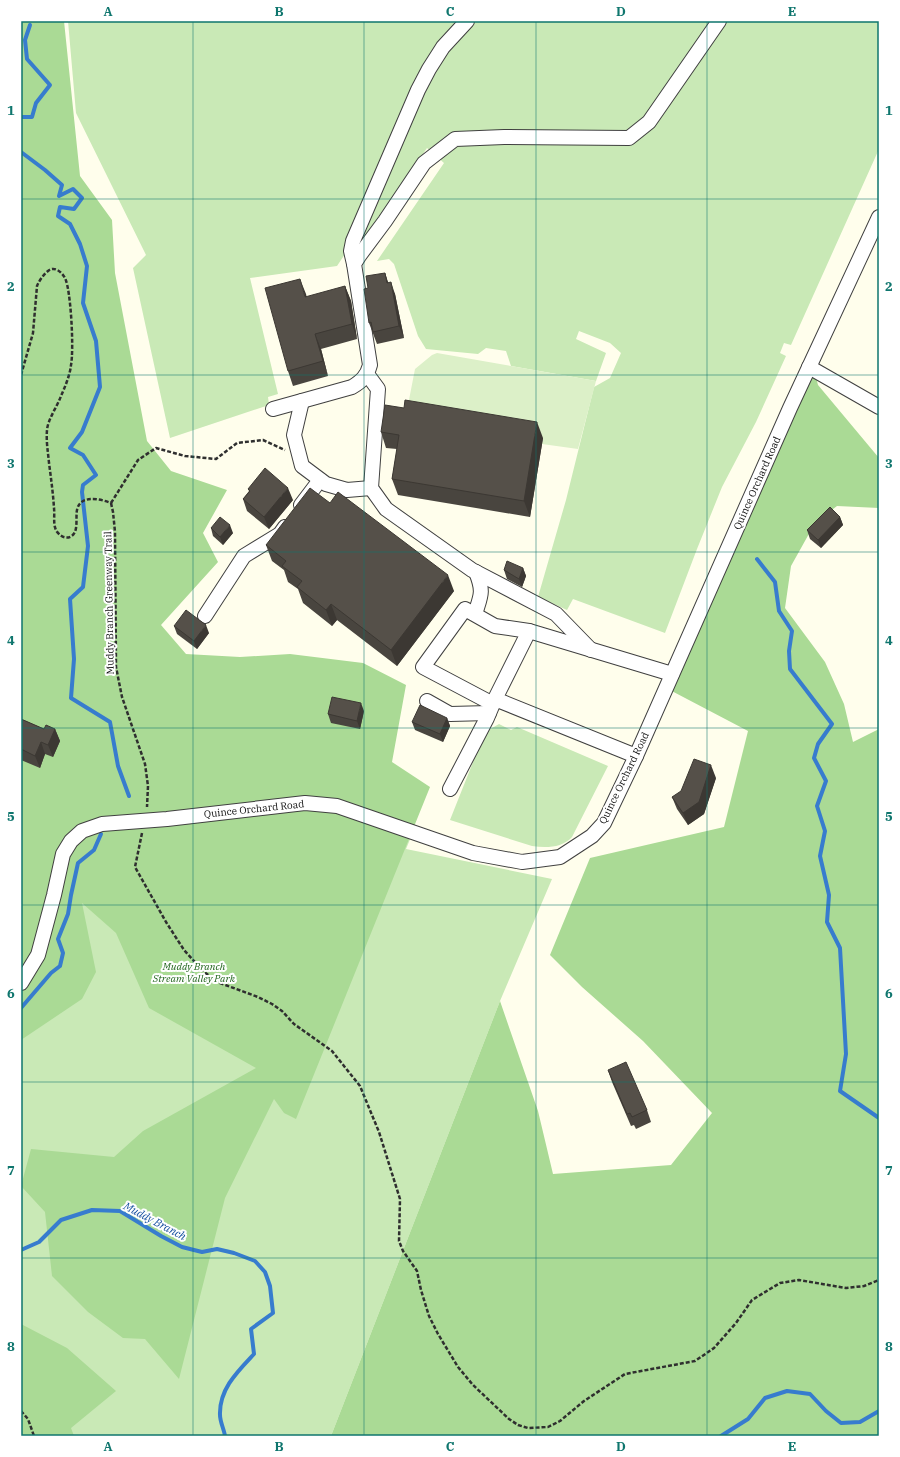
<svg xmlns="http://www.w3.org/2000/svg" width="900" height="1457" font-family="'IBM Plex Serif',serif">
	<rect width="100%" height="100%" fill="#fffeec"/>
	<!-- green -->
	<g fill="#c9e9b6">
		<polygon points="68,21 879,21 879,149 791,345 784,343 780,353 786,356 756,422 722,487 697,549 665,633 573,599 567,610 538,597 566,500 594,387 610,378 621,353 610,343 579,331 576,339 606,353 596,381 511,366 506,351 486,348 478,354 426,349 418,336 394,264 389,259 377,261 444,163 427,148 355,254 345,254 337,266 250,278 278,394 268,397 269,405 170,438 133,268 146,255 76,113"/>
		<path d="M499 724 511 730 517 727 608 766 572 837C562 848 546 848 532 846L450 820 485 732Z"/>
		<polygon points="411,837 406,849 552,879 500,1001 331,1436 21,1436 21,991 68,856"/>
	</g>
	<!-- forest -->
	<g fill="#aada95">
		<polygon points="21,21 64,21 80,176 112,220 115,273 147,441 171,471 227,490 203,533 218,562 161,625 186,654 240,657 290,654 363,663 406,685 392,762 430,787 296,1119 284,1113 274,1099 225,1198 179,1379 145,1339 123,1338 88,1312 52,1276 45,1212 21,1186 31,1149 114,1157 143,1131 256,1068 149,1008 116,933 82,903 96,972 82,999 21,1040"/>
		<polygon points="812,362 818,385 879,458 879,508 837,506 815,523 791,566 785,608 825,662 844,704 853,742 879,729 879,1436 331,1436 500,1001 538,1111 553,1174 671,1165 712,1113 643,1041 582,987 550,955 590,858 724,827 748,731 666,688"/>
		<polygon points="21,1324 67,1348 116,1391 71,1428 74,1436 21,1436"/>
	</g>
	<!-- pitch -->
	<polygon fill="#dcf0c8" points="437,353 596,381 578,449 542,444 543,438 408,405 415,369 432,355"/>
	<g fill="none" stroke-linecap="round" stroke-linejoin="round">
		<!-- stream -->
		<g stroke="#377cce" stroke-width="4">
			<polyline points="21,117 32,117 36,103 50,85 27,59 25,40 30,25"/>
			<polyline points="21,152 45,170 62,185 59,196 73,189 82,198 74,209 60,207 58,216 70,224 80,244 87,266 83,303 96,341 100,387 82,432 70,448 83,455 96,475 83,485 82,492 88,546 83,587 70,599 74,659 71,698 110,722 118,766 129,796"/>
			<polyline points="757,559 775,582 779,611 792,631 789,651 790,669 832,724 818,744 814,758 826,781 817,806 825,831 820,856 829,895 827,922 840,948 846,1054 840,1091 879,1118"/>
			<polyline points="21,1008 51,973 60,966 63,953 58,939 68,914 71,895 78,863 94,850 101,834"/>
			<path d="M21 1250 39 1242 61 1220 92 1210 120 1211 161 1236 182 1247 202 1252 217 1249 234 1253 255 1261 265 1272 270 1286 273 1313 251 1329 254 1354C238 1371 219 1389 220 1415 220 1422 224 1429 225 1436"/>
			<polyline points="721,1436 748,1419 765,1398 787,1391 810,1394 826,1411 841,1423 860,1422 879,1411"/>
		</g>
		<defs>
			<g id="minor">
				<polyline points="354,264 351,251 353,241 418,90 429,69 443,47 467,21"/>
				<polyline points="809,367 879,407"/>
				<polyline points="367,374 378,389 371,488 386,509 472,570 556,614 591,650"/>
				<polyline points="302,401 294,435 302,466 326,484 347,490 371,488"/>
				<path d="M273 409 352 387C362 381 367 376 370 365L354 264 359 256 385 221 424 163 455 139 504 137 629 138 649 122 719 21"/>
				<polyline points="301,505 320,480"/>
				<path d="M475 614C481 595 484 592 476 572"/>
				<polyline points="205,616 244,556 280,534 285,527"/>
				<polyline points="427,701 450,714 489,713"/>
				<polyline points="493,704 423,667 465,609 495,626 529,631"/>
				<polyline points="636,756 495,699 529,631 672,674"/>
				<polyline points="450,789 487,718 495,699"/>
				<polyline points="21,983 38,955 54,895 63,854 71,841 82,831 102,824 167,819 305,803 337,806 473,853 522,862 560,857 592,836 604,823 636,756 790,408 879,217"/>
			</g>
		</defs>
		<!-- minor casing -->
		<use href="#minor" stroke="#404040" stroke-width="16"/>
		<!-- path -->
		<g stroke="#2f2f2f" stroke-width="2.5" stroke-dasharray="4 2" stroke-linecap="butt">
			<path d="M21 375 33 333 37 286C39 281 43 275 48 271 54 266 61 271 65 278 71 290 74 350 71 365 70 375 65 387 61 396 57 407 48 419 47 430 46 441 48 452 49 463 51 478 53 493 54 508 55 517 52 528 59 534 66 541 75 537 76 528 77 522 76 515 77 510 80 494 101 499 111 503"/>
			<polyline points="111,503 113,512 115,532 116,667 122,697 145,764 148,786 147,807"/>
			<polyline points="111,503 138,460 156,448 185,456 216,459 237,443 263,440 285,450"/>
			<polyline points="142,833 135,867 166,922 184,950 204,972 220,983 258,997 272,1004 282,1011 294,1024 332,1051 360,1086 379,1132 400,1199 399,1241 403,1251 417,1271 421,1290 429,1316 438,1334 458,1367 473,1385 509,1419 518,1425 528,1428 548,1427 560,1421 584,1401 625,1374 695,1361 714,1348 736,1323 752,1300 780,1283 799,1280 846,1288 864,1286 879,1280"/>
			<polyline points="21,1411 28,1419 34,1436"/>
		</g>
		<!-- minor -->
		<use href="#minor" stroke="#fff" stroke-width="14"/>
	</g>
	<!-- wall -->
	<g fill="#49453f">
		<polygon points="385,273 388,283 395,294 404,338 377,344 369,323 368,288"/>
		<polygon points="345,286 351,301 357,339 321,349 328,376 293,386 288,371"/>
		<polygon points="381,432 543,438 530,517 398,495 392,479 397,449 386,448"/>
		<polygon points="248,489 293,500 269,529 247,511 243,499 249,491"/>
		<polygon points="330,503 454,591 397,666 337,620 332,626 303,603 298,589 288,582 284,570 272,561 266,545"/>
		<polygon points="840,517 843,525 821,548 810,539 807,530"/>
		<polygon points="211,528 233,533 223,545 213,536"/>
		<polygon points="523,568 526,576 522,587 507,579 504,570"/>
		<polygon points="174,626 209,633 197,649 177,634"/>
		<polygon points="364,711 360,729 331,723 328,714"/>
		<polygon points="447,718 450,726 443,742 415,730 412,722"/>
		<polygon points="21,719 44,729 55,729 60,741 53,757 45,754 40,768 21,760"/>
		<polygon points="716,778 704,814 688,825 677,809 672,797"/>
		<polygon points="608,1070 647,1110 651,1122 636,1129 634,1125 631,1126 612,1082"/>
	</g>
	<!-- shaded-wall -->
	<g fill="#3c3833">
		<polygon points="385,273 389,285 387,283"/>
		<polygon points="300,279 306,294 310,312 305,297"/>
		<polygon points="391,282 395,294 404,338 399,326"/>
		<polygon points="345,286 351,301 357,339 352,324"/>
		<polygon points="315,334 321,349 328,376 323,361"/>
		<polygon points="537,422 543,438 530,517 524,501"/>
		<polygon points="288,488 293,500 269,529 264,517"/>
		<polygon points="840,517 843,525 821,548 818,540"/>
		<polygon points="230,525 233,533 223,545 220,537"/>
		<polygon points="523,568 526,576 522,587 519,579"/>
		<polygon points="448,575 454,591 397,666 391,650"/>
		<polygon points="331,604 337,620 332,626 326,610"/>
		<polygon points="206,625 209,633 197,649 194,641"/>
		<polygon points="361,703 364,711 360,729 357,721"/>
		<polygon points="447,718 450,726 443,742 440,734"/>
		<polygon points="55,729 60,741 53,757 48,745"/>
		<polygon points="41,742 45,754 40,768 35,756"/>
		<polygon points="711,765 716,778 704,814 688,825 683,813"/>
	</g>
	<!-- building -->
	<g fill="#555049" stroke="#3c3833">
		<polygon points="385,273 387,283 391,282 399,326 373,332 371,322 369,323 364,289 368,288 366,276"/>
		<polygon points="300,279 305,297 345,286 352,324 315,334 323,361 288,371 265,288"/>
		<polygon points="405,400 537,422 524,501 392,479 399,435 381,432 385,405 404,408"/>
		<polygon points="265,468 288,488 264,517 243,499 250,491 248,489"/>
		<polygon points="310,488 330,503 338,492 448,575 391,650 331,604 326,610 297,587 302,581 282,566 286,561 266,545"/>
		<polygon points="830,507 840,517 818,540 807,530"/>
		<polygon points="220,517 230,525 220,537 211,528"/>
		<polygon points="507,561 523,568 519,579 504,570"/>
		<polygon points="186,610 206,625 194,641 174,626"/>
		<polygon points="332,697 361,703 357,721 328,714"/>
		<polygon points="420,705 447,718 440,734 412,722"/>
		<polygon points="21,719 44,729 46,725 55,729 48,745 41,742 35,756 21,749"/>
		<polygon points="694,759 711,765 699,802 683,813 672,797 681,791"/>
		<polygon points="626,1062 647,1110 632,1117 630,1113 627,1114 608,1070"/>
	</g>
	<!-- grid -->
	<path fill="none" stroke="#0f766e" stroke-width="1" stroke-opacity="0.55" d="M193 21V1436M364 21V1436M536 21V1436M707 21V1436M21 199H879M21 375H879M21 552H879M21 728H879M21 905H879M21 1082H879M21 1258H879"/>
	<g text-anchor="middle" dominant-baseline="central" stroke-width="4" stroke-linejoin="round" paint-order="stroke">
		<!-- street labels -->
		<g font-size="10" fill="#0d0d0d" stroke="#fff">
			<text transform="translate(757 483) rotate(-66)">Quince Orchard Road</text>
			<text transform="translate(109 603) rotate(-91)">Muddy Branch Greenway Trail</text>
			<text transform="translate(624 778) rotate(-64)">Quince Orchard Road</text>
			<text transform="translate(254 809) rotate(-6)">Quince Orchard Road</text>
		</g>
		<!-- park labels -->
		<g font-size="10" font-style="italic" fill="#21651d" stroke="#fff">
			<text x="194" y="966">Muddy Branch<tspan x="194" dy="12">Stream Valley Park</tspan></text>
		</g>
		<!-- water labels -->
		<g font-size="11" font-style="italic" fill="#154f9f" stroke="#fff">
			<text transform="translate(155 1221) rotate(28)">Muddy Branch</text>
		</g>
	</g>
	<!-- border -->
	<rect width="900" height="1457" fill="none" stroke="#ffffff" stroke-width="44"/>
	<rect x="22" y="22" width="856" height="1413" fill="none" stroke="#0f766e" stroke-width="1.5"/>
	<g font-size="13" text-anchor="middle" font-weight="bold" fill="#0f766e">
		<text x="108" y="16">A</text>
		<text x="279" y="16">B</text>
		<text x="450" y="16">C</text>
		<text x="621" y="16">D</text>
		<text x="792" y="16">E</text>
		<text x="11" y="115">1</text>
		<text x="889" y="115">1</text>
		<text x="11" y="291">2</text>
		<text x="889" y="291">2</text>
		<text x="11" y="468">3</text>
		<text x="889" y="468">3</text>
		<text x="11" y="645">4</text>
		<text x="889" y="645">4</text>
		<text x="11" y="821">5</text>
		<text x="889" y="821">5</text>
		<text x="11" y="998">6</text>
		<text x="889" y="998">6</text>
		<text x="11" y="1175">7</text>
		<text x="889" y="1175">7</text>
		<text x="11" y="1351">8</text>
		<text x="889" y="1351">8</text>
		<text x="108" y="1451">A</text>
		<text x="279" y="1451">B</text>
		<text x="450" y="1451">C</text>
		<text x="621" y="1451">D</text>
		<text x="792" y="1451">E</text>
	</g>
</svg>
